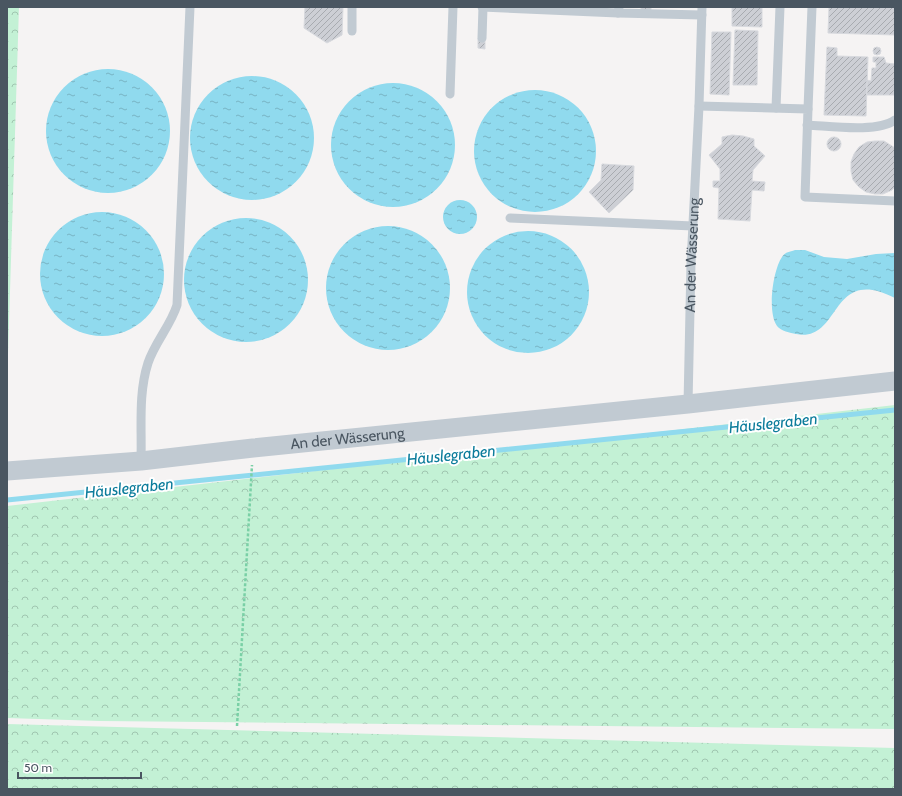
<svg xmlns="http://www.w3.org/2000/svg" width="902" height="796" font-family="Cabin,sans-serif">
	<defs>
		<pattern id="forest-crowns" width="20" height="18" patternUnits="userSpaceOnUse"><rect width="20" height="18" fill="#c3f1d5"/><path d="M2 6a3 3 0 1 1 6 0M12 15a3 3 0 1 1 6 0" fill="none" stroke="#a0c6b0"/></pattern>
		<pattern id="water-ripples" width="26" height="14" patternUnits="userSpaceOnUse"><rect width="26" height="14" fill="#90daee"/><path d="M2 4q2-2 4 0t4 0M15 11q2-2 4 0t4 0" fill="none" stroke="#78b4c4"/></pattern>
		<pattern id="building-hatch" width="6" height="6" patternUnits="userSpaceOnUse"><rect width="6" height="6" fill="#cdcfd5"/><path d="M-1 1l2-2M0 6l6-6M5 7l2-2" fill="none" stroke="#a8abb0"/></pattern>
	</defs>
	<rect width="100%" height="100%" fill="#f5f3f3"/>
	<!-- forest -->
	<g fill="url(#forest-crowns)">
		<polygon points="7,7 19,7 7,386"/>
		<polygon points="895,405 895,729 100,721 7,718 7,506"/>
		<polygon points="7,724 895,748 895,789 7,789"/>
	</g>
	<!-- water -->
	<g fill="url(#water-ripples)">
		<circle cx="108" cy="131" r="62"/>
		<circle cx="252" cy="138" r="62"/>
		<circle cx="393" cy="145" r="62"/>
		<circle cx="535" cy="151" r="61"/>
		<circle cx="460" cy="217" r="17"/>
		<circle cx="102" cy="274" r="62"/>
		<circle cx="246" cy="280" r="62"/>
		<circle cx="388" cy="288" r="62"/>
		<circle cx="528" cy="292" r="61"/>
		<path d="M795 250H805L824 257 847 259 876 254 895 253V298C829 264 842 343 796 334 790 333 781 331 777 326 767 312 773 270 782 257 785 252 789 252 795 250Z"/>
	</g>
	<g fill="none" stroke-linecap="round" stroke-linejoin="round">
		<!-- stream -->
		<polyline stroke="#90daee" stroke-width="5" points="7,500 895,410"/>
	</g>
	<!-- building -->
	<g fill="url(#building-hatch)" stroke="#d7d9de">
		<polygon points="305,7 343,7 342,35 327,43 304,28"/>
		<rect x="641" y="7" width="10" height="3"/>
		<polygon points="732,7 762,7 762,27 732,26"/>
		<polygon points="829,7 895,7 895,35 828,33"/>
		<polygon points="735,30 758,31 757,85 733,85"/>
		<polygon points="712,32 731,32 729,95 710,94"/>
		<polygon points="478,38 485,38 485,49 478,48"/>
		<polygon points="827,47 837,48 837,56 868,57 866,116 824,115"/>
		<circle cx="877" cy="51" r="4"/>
		<polygon points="873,57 884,57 886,63 895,64 894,95 867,95 867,80 871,81 872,68 876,68 876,62 873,62"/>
		<polygon points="732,135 743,136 754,139 754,146 765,156 753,170 752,181 765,182 764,191 752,190 750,221 718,219 719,188 713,187 713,181 720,181 720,169 709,155 722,144 722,137"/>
		<circle cx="834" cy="144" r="7"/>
		<polygon points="875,141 884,141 895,148 895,187 892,190 883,194 875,194 866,192 859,187 853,180 851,171 851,162 854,154 859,147 867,142"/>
		<polygon points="602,164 634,166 633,190 609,213 589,192 601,180"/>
	</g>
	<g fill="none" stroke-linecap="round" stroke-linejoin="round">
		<!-- path -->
		<polyline stroke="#7ad0a6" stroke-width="2.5" stroke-dasharray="3 2" stroke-linecap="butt" points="237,726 252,465"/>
		<!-- service -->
		<g stroke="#c1cad2" stroke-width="9">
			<polyline points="482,7 618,13"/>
			<polyline points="619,8 618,13 702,15"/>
			<polyline points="352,31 352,7"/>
			<polyline points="482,38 483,7"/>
			<polyline points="450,94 453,7"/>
			<polyline points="699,106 808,109 805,197 895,201"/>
			<polyline points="776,108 780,7"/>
			<polyline points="808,109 812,7"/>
			<path d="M807 125C830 126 877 133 895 120"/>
			<polyline points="510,218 693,226"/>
			<path id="s1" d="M688 404 691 263 699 106 702 7"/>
			<path d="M141 461C142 428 138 394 148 363 155 342 171 325 177 305L190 7"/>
		</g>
		<!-- minor -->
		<path stroke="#c1cad2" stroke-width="19" id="s2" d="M7 471 141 461 253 448 688 404 895 381"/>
	</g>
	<g text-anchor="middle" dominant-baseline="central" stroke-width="4" stroke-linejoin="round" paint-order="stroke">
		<!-- street labels -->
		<g font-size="15" fill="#4a5661" stroke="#fff">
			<text stroke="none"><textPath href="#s1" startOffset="149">An der Wässerung</textPath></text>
			<text stroke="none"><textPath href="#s2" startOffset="342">An der Wässerung</textPath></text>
		</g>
		<!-- water labels -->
		<g font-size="16" font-style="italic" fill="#0c7c9b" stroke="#fff">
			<text transform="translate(773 423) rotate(-6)">Häuslegraben</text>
			<text transform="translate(451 455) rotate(-6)">Häuslegraben</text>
			<text transform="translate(129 488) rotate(-6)">Häuslegraben</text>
		</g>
	</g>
	<!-- border -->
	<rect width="902" height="796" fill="none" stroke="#4a5661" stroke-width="16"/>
	<!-- scale -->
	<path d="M18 772v6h123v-6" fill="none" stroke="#4a5661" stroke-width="2"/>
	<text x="24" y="772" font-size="12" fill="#4a5661" stroke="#ffffff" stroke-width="3" paint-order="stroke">50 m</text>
</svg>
